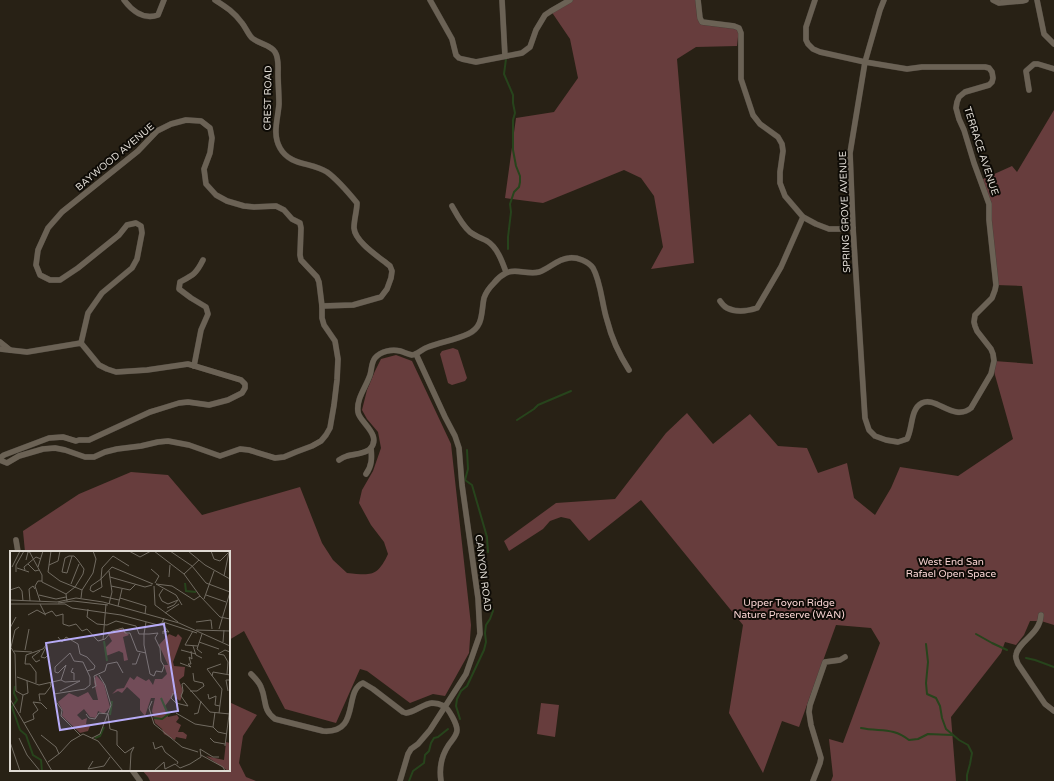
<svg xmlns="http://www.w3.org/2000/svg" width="1054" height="781" font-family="'Varela Round',sans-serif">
	<rect width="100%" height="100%" fill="#282115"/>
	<!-- green -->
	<g fill="#673d3d">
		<polygon points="572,0 698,0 702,22 739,28 737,46 696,47 677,59 694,263 651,269 663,247 654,196 641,178 624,170 543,203 505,198 516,118 554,112 578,78 570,39 551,11"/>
		<polygon points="1054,110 1054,625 1041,621 1030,621 1024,635 1016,645 1005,642 1001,653 951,717 956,781 831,781 833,776 829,739 843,743 880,643 871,628 836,625 799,727 782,721 763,773 729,713 743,625 641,500 589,541 570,519 561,517 550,521 543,529 509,551 504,541 556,503 615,499 666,433 687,413 713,444 750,414 778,446 807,448 818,473 847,463 854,498 875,515 891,488 900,467 958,476 1013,439 993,368 994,361 1033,364 1022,286 996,285 989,204 981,180 1012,166 1017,172"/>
		<polygon points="453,348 458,350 467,378 465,381 452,385 448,383 440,354 442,351"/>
		<path d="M396 355 412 361 451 444 471 625 469 653 445 696 433 694 410 703 367 671 360 669 336 723 285 709 244 631 229 640V552H25L23 531 79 494 131 472 168 475 202 515 300 487 322 543 333 560 347 573C370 575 377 578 388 554L384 542 371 525 359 503 362 490 373 471 381 448 378 432 367 419 362 410 367 390 375 371 381 359Z"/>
		<polygon points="229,702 257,715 243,736 239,763 246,777 256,781 150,781 148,777 142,770 229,770"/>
		<polygon points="541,703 559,705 555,737 537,734"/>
	</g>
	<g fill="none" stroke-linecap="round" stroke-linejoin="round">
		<!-- stream -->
		<g stroke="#27441c" stroke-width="2">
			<polyline points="506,59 504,74 513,95 513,103 515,113 513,120 513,150 516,166 520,176 520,182 519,187 514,192 510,204 511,212 508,237 508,249"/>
			<polyline points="517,420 534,409 538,405 571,391"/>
			<polyline points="467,450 468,469 465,480 472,485 487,537 488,552"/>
			<polyline points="976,634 992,643 1007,650"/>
			<polyline points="926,644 928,662 926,683 927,694 936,698 940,706 942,718 946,729 959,740 968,745 972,753 970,764 967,775 967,781"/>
			<polyline points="1026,658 1035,660 1054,667"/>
			<polyline points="460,719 456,706 457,699 461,691 467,686 484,650 486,642 485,633 486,625 490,619 493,611 490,602"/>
			<path d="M861 728C880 732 893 727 909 740L918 739 928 734 952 735"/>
			<polyline points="409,781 413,771 424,763 425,755 429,751 431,743 434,738 438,737 448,729"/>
		</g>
		<defs>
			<g id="minor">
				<path d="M124 0C132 11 144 20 158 15L164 0"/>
				<path d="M215 0C226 7 234 12 242 23 246 28 248 34 252 38 259 44 271 45 275 52 279 58 278 67 278 73 278 83 279 94 279 104 278 119 272 134 280 148 290 166 311 162 327 172 338 180 348 192 357 203 357 211 354 219 354 228 355 242 379 257 390 266L392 271 391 278 387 289 381 297 353 305 322 306"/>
				<polyline points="430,0 452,39 456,55 459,58 462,59 476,62 522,53 530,47 536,30 545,15 551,11 570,0"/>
				<polyline points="502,0 505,56"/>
				<polyline points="698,0 700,18 702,22 734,26 739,28 741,33 741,79 753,115 760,124 778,137 782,144 783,151 780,172 780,183 785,196 803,217 816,224 829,229 843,229 853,228"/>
				<path d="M815 0 806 27V40L808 44 813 49 820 52 865 62 907 69 922 67H985L989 68 992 72 993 78 992 82 989 85 965 92 959 97 957 102 956 108 959 119 964 130 974 163 989 204V220L996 285 995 290 992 298 975 315 974 322 975 326 977 331 991 349 993 354 994 361 991 374 971 408C954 422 936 396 922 403 910 409 913 428 907 439L898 442 886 440 875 436 869 430 865 418 853 228 850 153 865 62 880 10 884 0"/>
				<polyline points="993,0 999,3 1022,1 1026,0"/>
				<polyline points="1037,0 1044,34 1054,44"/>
				<polyline points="1029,90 1026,71 1034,64 1038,64 1054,69"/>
				<path d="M452 206C457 215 462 225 470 232 475 236 481 238 487 241 497 247 502 261 506 272"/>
				<path d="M720 301C722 304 725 307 727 308 737 313 748 311 757 308L781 267 803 217"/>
				<polyline points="0,342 10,350"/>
				<polyline points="0,349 27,352 81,343 99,365 107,369 116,372 147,370 188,364 241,380 245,384 245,388 242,393 228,400 209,405 188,402 179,403 163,408 150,412 89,440 79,440 76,441 63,437 49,438 4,455 0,458"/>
				<path d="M194 366 201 330 208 314 206 307 191 298 179 289 180 282C193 275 196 274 203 260"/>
				<polyline points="0,459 2,461 7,463 19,456 43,449 55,448 65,450 85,457 94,457 105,452 117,449 141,446 158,442 168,441 189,445 220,456 240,449 249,450 275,458 284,457 296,452 312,446 321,441 326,435 330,428 334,405 337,380 338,359 335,341 324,325 322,318 322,306 319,282 317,277 301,260 300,255 301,228 300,223 292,219 284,210 276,206 254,207 244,206 227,201 216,195 206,184 204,169 210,153 212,138 210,128 201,121 186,120 171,124 157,131 138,151 62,212 48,228 38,250 36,265 40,275 50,280 60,280 78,268 119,235 127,225 136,223 141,226 142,233 137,259 132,268 102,293 88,313 81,343"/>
				<path d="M339 460C342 458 344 457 347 456 354 454 365 454 370 449 383 435 359 422 358 412 356 399 366 387 370 375 372 369 371 363 375 358 381 351 392 349 400 351 404 352 407 354 412 355 417 355 422 349 428 347 441 342 455 340 468 334 484 327 481 312 484 298 486 292 490 287 494 283 497 279 502 275 506 273 515 268 528 275 539 272 549 269 557 259 569 258 577 257 588 261 593 268 601 282 602 305 607 320 611 336 620 356 629 370"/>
				<path d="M366 474C372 466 372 458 371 448"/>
				<polyline points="16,540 18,552"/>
				<path d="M1041 615C1040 635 1018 641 1016 655 1015 658 1017 661 1018 664L1045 704 1054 711"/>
				<path d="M251 674C255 678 259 682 261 687 267 701 262 709 275 719L323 731C361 734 343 691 363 683L373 689 403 712 406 713C415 712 423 704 432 703 436 703 440 704 444 706 449 709 457 724 457 730 457 736 451 741 448 746 441 757 439 768 441 781"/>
				<polyline points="132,770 140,781"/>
				<polyline points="400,781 408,754 411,749 418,744 430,730 466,674 480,634 478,598 462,485 459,448 455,436 445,417 416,354"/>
				<polyline points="813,781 820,763 821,758 811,725 809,712 810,705 825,662 840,660 845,657"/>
			</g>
		</defs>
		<!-- minor casing -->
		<use href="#minor" stroke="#423c34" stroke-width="6"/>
		<!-- minor -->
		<use href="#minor" stroke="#6b6255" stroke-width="5.5"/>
	</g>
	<g text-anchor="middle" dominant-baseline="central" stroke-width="4" stroke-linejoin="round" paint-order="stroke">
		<!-- street labels -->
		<g font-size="10" fill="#ded9d2" stroke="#0e0b06">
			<text transform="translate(268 98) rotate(-89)">CREST ROAD</text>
			<text transform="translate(981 151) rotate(72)">TERRACE AVENUE</text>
			<text transform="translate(115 157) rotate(-40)">BAYWOOD AVENUE</text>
			<text transform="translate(845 212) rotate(-92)">SPRING GROVE AVENUE</text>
			<text transform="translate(483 573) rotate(83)">CANYON ROAD</text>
		</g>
		<!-- park labels -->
		<g font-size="10" fill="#fad5d4" stroke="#0e0b06">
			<text x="951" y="562">West End San<tspan x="951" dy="12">Rafael Open Space</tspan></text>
			<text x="789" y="603">Upper Toyon Ridge<tspan x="789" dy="12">Nature Preserve (WAN)</tspan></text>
		</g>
	</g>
	<!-- overview -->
	<g transform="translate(10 551)">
		<rect width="220" height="220" fill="#282115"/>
		<path d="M111 77 119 84 113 86 118 109 114 110 113 102 109 100 96 105V96L102 90 98 83ZM159 83 166 86 168 83 172 87 163 111 164 115 175 116 174 125 169 129 173 140 171 148 170 150 166 147V143H164L155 155 158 166 167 164 169 167 166 171 171 174 168 181H173L177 184 176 188 166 186 165 189 154 183 152 178 145 172 142 160 145 147H141L135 165 130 159V148L117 136 112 142 108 140 102 143 107 138 114 137 120 126 124 129 127 125 136 130 139 128 143 134 145 128H152L157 123 154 114H158L149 94ZM86 124 94 133 100 156 94 163 88 160 86 167 80 166 74 158 67 164 72 169 77 167 76 173 80 175 78 180 70 182 52 165 53 160 48 151 59 142 68 146 78 141 83 149H88L84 131ZM216 191 220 192V219L218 220 196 205 214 209Z" fill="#673d3d"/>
		<path fill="none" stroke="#27441c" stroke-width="2" d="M175 32 176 40 186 41M94 90 97 110M5 135 4 142 7 149 2 156 10 179M151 147 158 163M100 164 102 150M144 167 152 168 160 162M10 179 16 184 23 204 31 209 32 220M85 187 90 185 94 176"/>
		<path fill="none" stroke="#716b61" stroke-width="1" d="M19 0 32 24V31L56 43 57 50M41 0 38 21 50 30 72 39M119 0 130 6 141 0M144 0 174 23 190 45 210 66 220 68M160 0 182 15 196 32 220 41 209 78M178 0 195 14 220 28M201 0 204 8 210 10 219 1 214 25M16 9 18 1 26 0M18 13 25 20 29 19M39 14 48 10 50 0M119 15 103 5 92 17 91 28 92 36 83 41 80 39 81 35 91 28 102 16 143 33M2 16 10 0M28 16 33 0M7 17 19 21M141 18 149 25 145 32M15 19 14 16 26 6 31 8M99 20 102 41 99 53M6 21V14L14 0M174 23 189 9M100 26 135 36 142 34M159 26 160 14M61 33 69 13M146 33 162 35 184 49 190 45M146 33 166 44 172 54M101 35 120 39 126 33M144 35 145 54 168 71M153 38 149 44 152 50 158 53 168 49M0 39 9 36 12 40 13 50M56 43 65 36 73 23 74 18 67 8 64 5H59L55 7 52 21 57 22 62 5M29 44 46 48 56 46M196 44 216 51M91 45 109 49M71 47 72 39 83 22 86 8 83 0M110 47 136 55 135 63M194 48 204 20M0 49 47 51 66 47 93 51 169 72 220 95M20 50 19 38 23 35 25 38M30 50 25 35 28 30H32M48 52 63 50 98 54M0 53H55L62 57 111 64 148 74 152 72 154 67M30 53 35 63 42 60 46 65 53 63V73L59 75 66 73 72 80 77 78 88 90 95 88 102 80 113 77 115 82H120L127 100 136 102M108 55 112 38M157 57 164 54 168 49M78 58 77 66 87 73 97 74 106 70 126 75 129 83H139L148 82 145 87 150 97 151 110 154 115 152 121 146 120 144 125 140 123 134 94V83L136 71M155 62 169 53M18 64 27 59 36 64M153 71 187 82M186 71 201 69 202 78M152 73 159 81 153 80V83M0 77 6 66M186 79 220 80M183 80 175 94 188 95M192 83 187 98 192 102M48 86 52 91 56 86 68 93 70 103 77 106 85 115 84 118 77 120M93 89 96 53M189 91 209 98M213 91 214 79M0 95 5 103 6 140 13 144M183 95 186 104 192 107M1 96 5 79 9 76M36 96 31 106 35 107 37 105M15 99 19 78M171 99 186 103M4 100 22 101M30 100 22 106 26 111 30 109M170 112 181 116 178 113H181L179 106 182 108 181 100M122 113H126L130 102M63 117 61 121 64 122V129M217 123 218 111 214 104 208 103 215 99 220 101M202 125 203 121 220 124M7 126 29 134 51 129 55 131 70 130 50 140M26 132V121L20 113H15L16 104 33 98 36 94M82 137 86 135 84 125 95 120 97 113 107 111 113 122M180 140H187L194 135 193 132 184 130 183 122M218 140 216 129H220M163 142 161 147 166 152 178 155 171 145 173 140 172 133 174 132 200 161 220 163M44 143 75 138 80 134V126L73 111 64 110 60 102 45 116V121L48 122 56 114 51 129M198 143 199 148 206 145 205 154 210 155M13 144 18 142 17 130M0 148 42 220M30 150 29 143H35L41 135 40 131M142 150 139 157 144 173 172 196 188 201M47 152 52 159 51 165 70 184M10 162 13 144M166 162 185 173 203 176 208 181 217 183M209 162 212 138 197 118 211 113M76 163 79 167 85 168 89 162 98 163 100 178 107 180V194L115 202 124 196 121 202 120 220M184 163 188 162 191 150M14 172 24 168 23 163 28 159 23 151 31 152 37 158M203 176 205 161M31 184 46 196 49 203M9 187 17 204 30 220M82 187 90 183 101 154 95 134 89 124M200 187 204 191 215 193M0 191 10 220M143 191 145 198 152 195 155 201 168 211 167 213M215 195 220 156M191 204 213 216 215 220M83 210 78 218 94 215 100 206M38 211 50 202 61 190 73 183 88 190 113 220M144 220 154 211 155 218 165 213 170 217 180 213 191 206 190 198 203 206H209"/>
		<path fill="#b7abf7" fill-opacity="0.15" stroke="#b7abf7" stroke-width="2" d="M154 73 168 160 50 179 36 92Z"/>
		<rect width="220" height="220" fill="none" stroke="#ded9d2" stroke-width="2"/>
	</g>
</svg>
